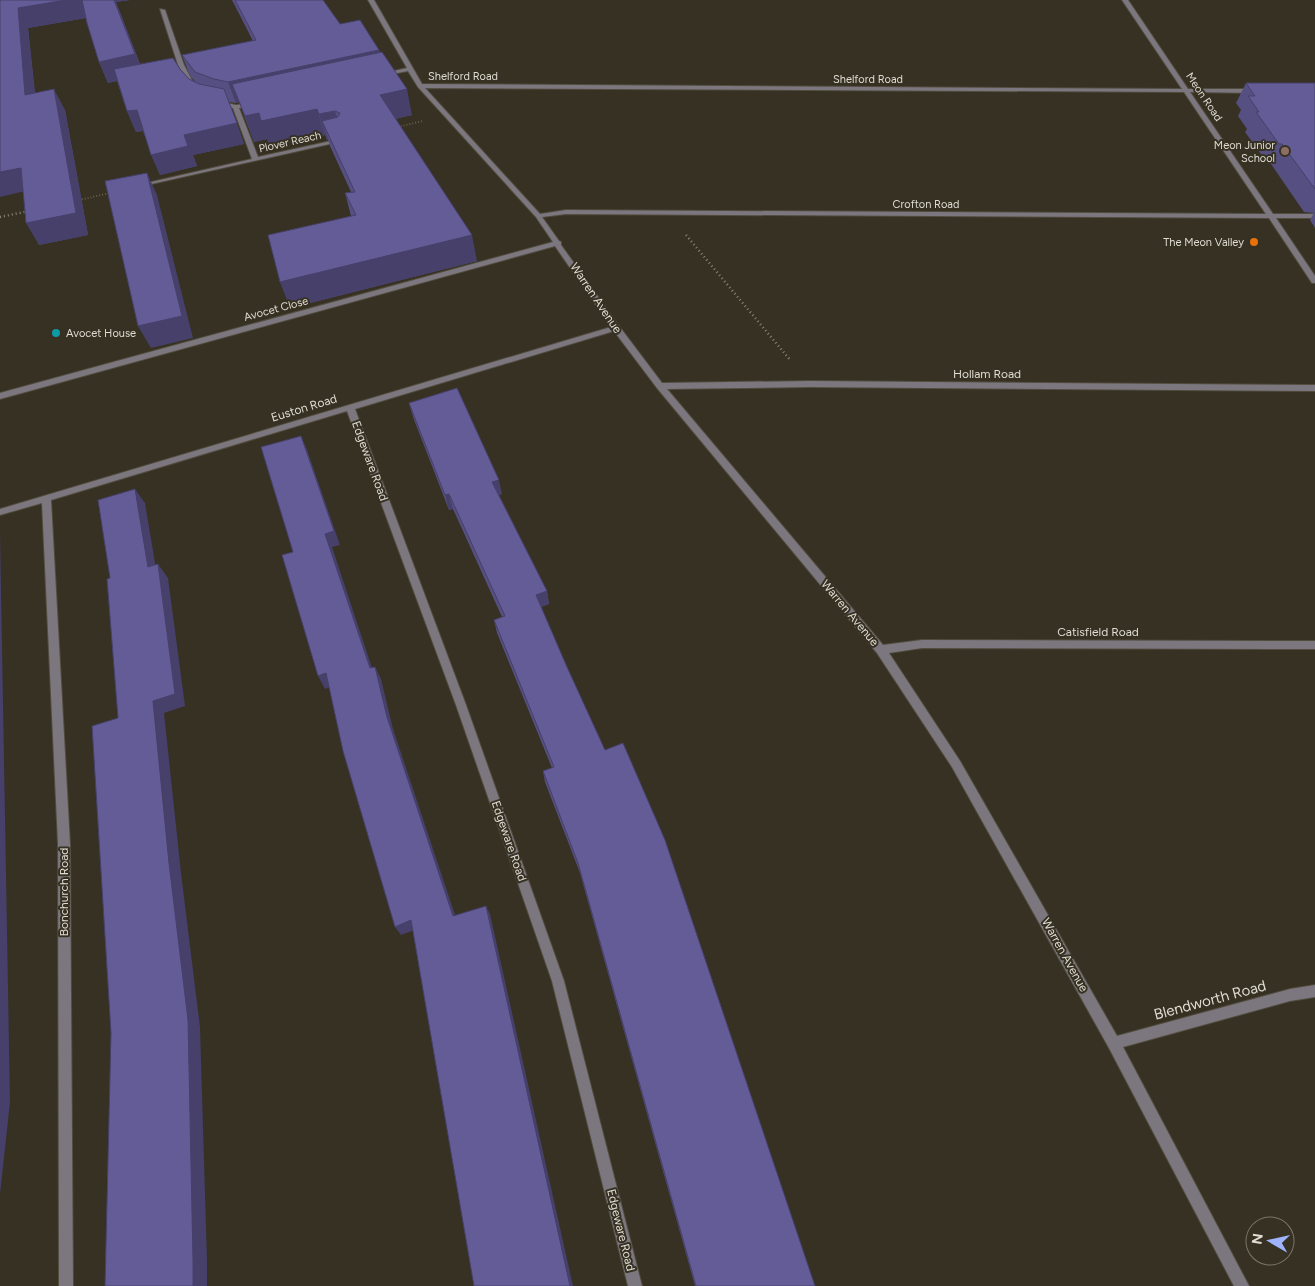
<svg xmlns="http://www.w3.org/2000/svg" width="1315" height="1286" font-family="Figtree,sans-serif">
	<rect width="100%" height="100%" fill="#363122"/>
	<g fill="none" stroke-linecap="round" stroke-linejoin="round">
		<defs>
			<g id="street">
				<path d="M368 0H374L422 84 1182 89 1122 0H1128L1188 89H1254L1257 91 1254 93 1190 92 1273 214H1315V218H1276L1315 276V283H1312L1269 218 566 214 542 217 559 241 561 242V245L619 326 662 383 810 381 1315 385V391L810 387 667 389 883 645 922 640 1315 641V649L922 648 889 653 960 761 1117 1036 1290 989 1315 985V997L1290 1001 1123 1047 1249 1286H1234L1109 1048 952 767 877 653 657 388 614 331 355 409 466 705 564 981 642 1286H628L552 981 456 705 347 411 51 500 70 844 73 1286H59L58 844 42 503 0 515V509L611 327 555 246 0 399V393L553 242 536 217 418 87 408 71 381 76V74L407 68ZM425 88 1184 92 1266 214 566 210 540 214Z"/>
				<polygon points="160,9 165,10 184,65 195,86 194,87 190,87 178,65"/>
				<polygon points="217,101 236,105 254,103 254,105 239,108 258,157 340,139 343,141 138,187 138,185 252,159 233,108 215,104 215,102"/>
			</g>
		</defs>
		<!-- street casing -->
		<use href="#street" stroke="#514c3e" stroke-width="2"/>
		<!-- path-far1 -->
		<g stroke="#8b877b" stroke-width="2" stroke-dasharray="0.5 2.5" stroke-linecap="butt">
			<polyline points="398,127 423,121"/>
			<polyline points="79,200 110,193"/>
		</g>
		<!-- path -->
		<g stroke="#8b877b" stroke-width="2.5" stroke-dasharray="1 3" stroke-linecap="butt">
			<polyline points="0,217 29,211"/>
			<polyline points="686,235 791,361"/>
		</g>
		<!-- street -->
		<use href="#street" fill="#7c777e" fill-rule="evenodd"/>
	</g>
	<!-- wall -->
	<g fill="#564f82">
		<polygon points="0,0 130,0 116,2 140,64 180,69 189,79 195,81 190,76 182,55 253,41 232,0 323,0 340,24 379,50 412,115 395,119 477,261 290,308 351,216 345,193 351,192 330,146 328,139 327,140 325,135 270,147 267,139 254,142 239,102 236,103 229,102 244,144 193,155 197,166 160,175 143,131 136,132 127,111 117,81 108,83 99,62 86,18 28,28 35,93 65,110 88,235 39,245 23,192"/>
		<polygon points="1246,83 1315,83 1315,228 1310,220 1314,213 1304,212 1271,164 1268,164 1245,132 1247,129 1238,116 1241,110 1236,103"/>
		<polygon points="409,403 502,494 499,495 547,591 549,604 541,607 815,1286 695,1286 580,873 545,782 543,771 552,768 497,633 494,620 502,617 453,509 449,510 413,417"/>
	</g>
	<!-- shaded-wall -->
	<g fill="#46406a">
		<polygon points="66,0 83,0 91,17 28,28 37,116 25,95 18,8"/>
		<polygon points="114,0 130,0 116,2 144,75 108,83 99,62"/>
		<polygon points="379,50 384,71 232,84 239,102 236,103 228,82"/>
		<polygon points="54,89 65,110 88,235 39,245 26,223"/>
		<polygon points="407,89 412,115 386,121 380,95"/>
		<polygon points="317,109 325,135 270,147 267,139 254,142 245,116 259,113"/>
		<polygon points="137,110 146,130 136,132 127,111"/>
		<polygon points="335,111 343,136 322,121 328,139 327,140 319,114"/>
		<polygon points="237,123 244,144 193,155 197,166 160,175 151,155 184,135"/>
		<polygon points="21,168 34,189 0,197 0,172"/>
		<polygon points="147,173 157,195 193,338 151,348 138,326"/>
		<polygon points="472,235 477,261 290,308 280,282"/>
		<polygon points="301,436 307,450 340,545 332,547 376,680 370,668 325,534"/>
		<polygon points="499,480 502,494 495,496 492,482"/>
		<polygon points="135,489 145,503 158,581 148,567"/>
		<polygon points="449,494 453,509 449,510 445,495"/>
		<polygon points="0,532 10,1102 0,1194"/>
		<polygon points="158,564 168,578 185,706 164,713 181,873 200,1027 207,1261 207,1286 193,1286 169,863 153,701"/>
		<polygon points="547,591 549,604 538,608 536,595"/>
		<polygon points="375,667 381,679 393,729 458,924 453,916 387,717"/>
		<polygon points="326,673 333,686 325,689 318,676"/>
		<polygon points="486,906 490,914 573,1286 570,1286"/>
		<polygon points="411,920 417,929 401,935 395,927"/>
	</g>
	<!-- building -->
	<g fill="#645c97" stroke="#46406a">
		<polygon points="0,0 66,0 18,8 25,95 54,89 76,213 26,223 21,168 0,172"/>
		<polygon points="82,0 114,0 135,54 99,62 87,23"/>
		<polygon points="235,0 323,0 340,24 360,20 379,50 228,82 214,79 195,72 182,55 256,40"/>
		<polygon points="382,52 407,89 380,95 472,235 280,282 268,235 356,215 345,193 355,192 322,121 338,117 340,113 335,111 319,114 317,109 261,121 259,113 245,116 232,84"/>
		<polygon points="173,58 180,69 189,79 199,84 224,89 237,123 184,135 188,146 151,155 137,110 127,111 114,69"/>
		<polygon points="1246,83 1315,83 1315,189 1282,144 1279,144 1256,112 1259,112 1248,96 1255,96"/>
		<polygon points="147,173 182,316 138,326 105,181"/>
		<polygon points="457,388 499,480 492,482 547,591 536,595 567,667 605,750 623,743 665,840 815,1286 696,1286 578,863 543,771 554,767 494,620 505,616 449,494 445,495 409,403"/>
		<polygon points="301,436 334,531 325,534 370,668 375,667 387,717 453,916 486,906 570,1286 474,1286 411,920 395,927 343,751 326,673 318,676 282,555 293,552 261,447"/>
		<polygon points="135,489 148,567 158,564 175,694 153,701 169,863 188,1020 193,1261 193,1286 105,1286 111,1033 92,726 118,718 107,579 110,578 98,500"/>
	</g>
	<!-- markers -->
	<circle fill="#8d6e63" stroke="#363122" stroke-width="2" cx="1285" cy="151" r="5"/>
	<circle fill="#e8710a" stroke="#363122" stroke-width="2" cx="1254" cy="242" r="5"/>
	<circle fill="#0f9aa8" stroke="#363122" stroke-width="2" cx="56" cy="333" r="5"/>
	<g text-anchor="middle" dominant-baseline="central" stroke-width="4" stroke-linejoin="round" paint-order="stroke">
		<!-- far-street labels -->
		<g font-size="11" fill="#dfdcd3" stroke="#363122">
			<text x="463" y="76">Shelford Road</text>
			<text x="868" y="79">Shelford Road</text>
			<text transform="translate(1204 97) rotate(56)">Meon Road</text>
			<text transform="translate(290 142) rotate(-13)">Plover Reach</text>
			<text x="926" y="204">Crofton Road</text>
			<text transform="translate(276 309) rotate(-15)">Avocet Close</text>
		</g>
		<!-- far-poi labels -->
		<g font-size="11" fill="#dfdcd3" stroke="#363122" text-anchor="end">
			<text x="1275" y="145">Meon Junior<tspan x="1275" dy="13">School</tspan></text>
			<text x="1244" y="242">The Meon Valley</text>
			<text x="66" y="333" text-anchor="start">Avocet House</text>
		</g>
		<!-- street labels -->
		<g font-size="12" fill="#dfdcd3" stroke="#363122">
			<text transform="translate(596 298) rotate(56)">Warren Avenue</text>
			<text x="987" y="374">Hollam Road</text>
			<text transform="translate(304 408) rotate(-17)">Euston Road</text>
			<text transform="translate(370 461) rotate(70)">Edgeware Road</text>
			<text transform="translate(850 613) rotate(50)">Warren Avenue</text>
			<text x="1098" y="632">Catisfield Road</text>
			<text transform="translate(509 841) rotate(71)">Edgeware Road</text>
			<text transform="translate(64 892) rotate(-90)">Bonchurch Road</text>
			<text transform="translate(1065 955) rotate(61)">Warren Avenue</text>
			<text transform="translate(621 1230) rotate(76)">Edgeware Road</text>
		</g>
		<!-- near-street labels -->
		<g font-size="15" fill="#dfdcd3" stroke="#363122">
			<text transform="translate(1210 1000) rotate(-15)">Blendworth Road</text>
		</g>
	</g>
	<!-- north arrow -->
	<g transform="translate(1270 1241) rotate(279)"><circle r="24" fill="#363122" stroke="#7a7569"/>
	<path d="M0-4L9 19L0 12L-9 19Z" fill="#9fb3fd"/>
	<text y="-8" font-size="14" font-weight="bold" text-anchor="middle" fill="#dfdcd3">N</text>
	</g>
</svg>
